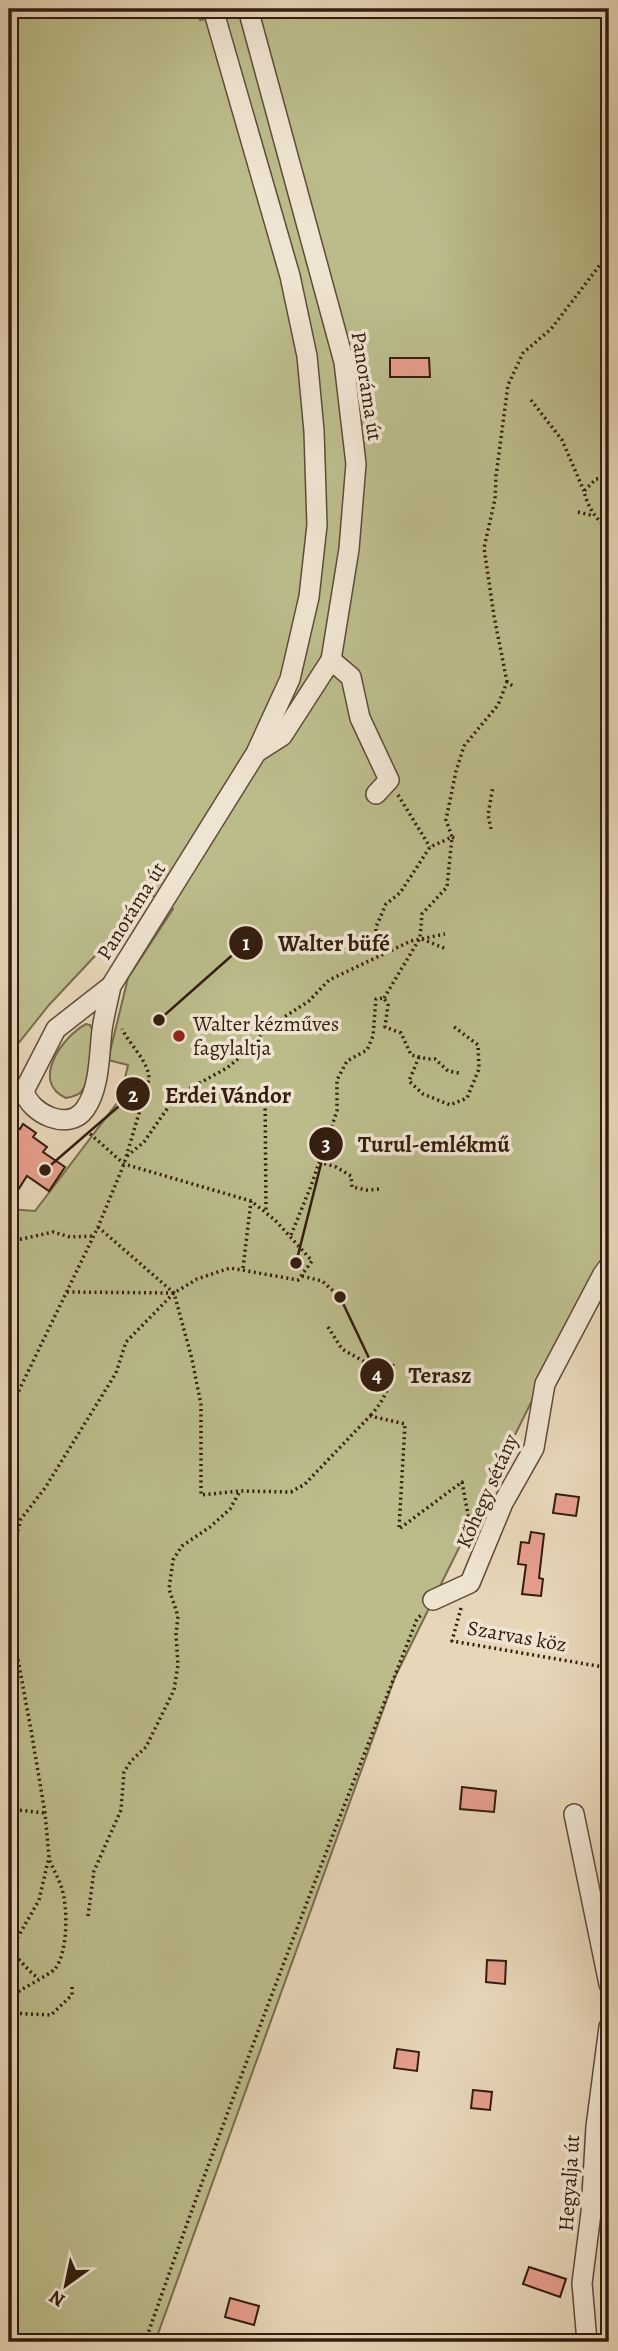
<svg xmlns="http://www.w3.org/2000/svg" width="618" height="2351" font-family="Alegreya,serif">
	<rect width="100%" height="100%" fill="#e7d6b8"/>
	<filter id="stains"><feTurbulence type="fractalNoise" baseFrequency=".00286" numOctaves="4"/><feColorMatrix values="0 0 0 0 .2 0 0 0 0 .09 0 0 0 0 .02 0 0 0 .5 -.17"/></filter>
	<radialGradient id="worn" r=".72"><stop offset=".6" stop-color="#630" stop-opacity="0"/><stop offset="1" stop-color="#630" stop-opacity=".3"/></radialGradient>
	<!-- green -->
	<g fill="#bcbc8b" stroke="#786c4d" stroke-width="2">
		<polygon points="9,9 196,9 200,20 255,9 609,9 609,1245 395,1677 155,2342 9,2342 9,1209 35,1211 120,1099 128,1065 108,1060 128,978 173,909 152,895 49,1005 9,1055"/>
		<path d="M86 1024 90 1025 94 1032C92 1046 91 1082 81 1092 77 1096 71 1097 66 1098 30 1082 62 1037 86 1024Z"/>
	</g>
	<!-- building -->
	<g fill="#e69e8c" stroke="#331d0f" stroke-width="2">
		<polygon points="390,358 429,358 430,377 390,377"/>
		<polygon points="9,1122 20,1129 23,1124 36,1133 33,1137 47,1147 43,1152 65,1167 49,1191 27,1176 9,1204"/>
		<polygon points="556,1494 579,1497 576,1516 553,1513"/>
		<polygon points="531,1532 544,1534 539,1578 543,1579 541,1596 522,1594 526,1565 518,1564 521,1542 529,1543"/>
		<polygon points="462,1787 496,1791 494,1812 460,1809"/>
		<polygon points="487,1960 506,1961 505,1984 486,1982"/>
		<polygon points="397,2049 419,2052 417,2071 394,2068"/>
		<polygon points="473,2090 492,2092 490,2110 471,2108"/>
		<polygon points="529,2267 566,2279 560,2297 523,2284"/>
		<polygon points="230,2298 259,2306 254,2325 225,2317"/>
	</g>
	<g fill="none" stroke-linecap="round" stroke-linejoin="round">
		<defs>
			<g id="minor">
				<polyline points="248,9 344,362 356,464 349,549 331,660 282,736 257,752"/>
				<polyline points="331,660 351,677 360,718 389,780 376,794"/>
				<path d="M111 986C108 1001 104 1015 102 1030 99 1055 100 1088 85 1109 69 1132 30 1114 24 1091L56 1029 111 986 256 753 290 679 309 597 317 525 314 431 307 356 290 276 213 9"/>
				<polyline points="433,1600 470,1583 503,1503 534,1448 545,1384 603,1274 609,1266"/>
				<polyline points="574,1814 609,1984"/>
				<polyline points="587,2342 582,2283 591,2213 596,2127 609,2027"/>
			</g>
		</defs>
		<!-- minor casing -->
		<use href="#minor" stroke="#604b39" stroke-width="22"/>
		<!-- path -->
		<g stroke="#331d0f" stroke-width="3.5" stroke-dasharray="2 3.5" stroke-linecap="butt">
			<polyline points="531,400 562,440 584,491"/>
			<path d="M609 477 596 479 584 491C588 508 596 519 609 530"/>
			<polyline points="578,512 594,516"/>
			<polyline points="607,667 609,668"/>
			<polyline points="507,682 494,616 484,548 495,499 496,476 508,385 523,353 551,329 609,253"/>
			<polyline points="398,795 430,847"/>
			<polyline points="491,829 488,815 493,786"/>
			<polyline points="422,939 446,949"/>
			<polyline points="388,952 376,944 376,927 386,904 400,893 430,847 452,837 446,820 456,771 464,746 498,705 507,682 514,687"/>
			<polyline points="384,998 420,938 422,914 447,887 452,837 457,840"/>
			<polyline points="419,1057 409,1081 423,1094 450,1105 467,1098 479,1069 478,1045 453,1026"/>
			<polyline points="265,1092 266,1212"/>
			<polyline points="127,1156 144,1142 176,1096 227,1068 252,1047 266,1029 309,1001 329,980 411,941 445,934"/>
			<polyline points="319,1162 336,1167 351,1176 352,1187 367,1190 380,1189"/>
			<polyline points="98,1227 174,1293 192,1359 201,1405 201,1495 240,1491 291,1492 305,1484 370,1416 405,1424 399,1529 462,1482 471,1531"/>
			<polyline points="291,1235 311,1186 337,1111 337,1080 347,1061 367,1050 373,1036 376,999 384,998 388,1005 385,1027 401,1033 411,1055 428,1059 435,1059 448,1071 459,1073"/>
			<polyline points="9,1241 22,1239 53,1232 70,1237 94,1236"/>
			<polyline points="243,1268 251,1201"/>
			<polyline points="302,1276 322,1281 340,1297"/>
			<polyline points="67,1292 173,1293"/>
			<path d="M328 1327 342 1349 372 1366 393 1363C391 1384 385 1400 370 1416"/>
			<path d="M9 1411 98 1227 124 1164 149 1079C149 1062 130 1045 122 1029"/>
			<polyline points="9,1563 21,1519 45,1488 116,1373 126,1342 174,1293 197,1279 230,1268 298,1280 312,1261 275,1220 251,1201 124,1164 88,1132"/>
			<polyline points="461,1608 452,1641 609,1668"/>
			<polyline points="9,1611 31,1730 45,1813 49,1857 39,1900 9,1953"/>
			<polyline points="9,1809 45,1813"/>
			<polyline points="88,1916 94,1871 121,1810 124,1772 131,1761 146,1747 174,1690 178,1665 176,1635 178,1616 169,1589 173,1560 182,1546 210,1527 230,1509 240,1491"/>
			<path d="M9 1954C22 1958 26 1971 39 1978"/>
			<path d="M9 1997C17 1992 50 1974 55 1969 68 1952 68 1909 62 1889 59 1879 53 1869 49 1859"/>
			<polyline points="9,2013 51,2015 72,1995 72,1986"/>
			<path d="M145 2342C230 2099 323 1859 417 1619L421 1615"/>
		</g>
		<!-- minor -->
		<use href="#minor" stroke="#efe4d1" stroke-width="19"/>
	</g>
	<!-- markers -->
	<circle fill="#8f2418" stroke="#efe4d1" stroke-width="2.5" cx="179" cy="1036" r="7"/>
	<g text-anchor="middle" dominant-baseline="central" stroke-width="7" stroke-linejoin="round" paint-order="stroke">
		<!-- street labels -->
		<g font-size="21" fill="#331d0f" stroke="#efe4d1">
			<text transform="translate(367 386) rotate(81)">Panoráma út</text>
			<text transform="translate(131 911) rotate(-58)">Panoráma út</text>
			<text transform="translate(487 1491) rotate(-66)">Kőhegy sétány</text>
			<text transform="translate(517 1636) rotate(10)">Szarvas köz</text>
			<text transform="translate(569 2183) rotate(-86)">Hegyalja út</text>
		</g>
		<!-- poi labels -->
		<g font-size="21" fill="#331d0f" stroke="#efe4d1" text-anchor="start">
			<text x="193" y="1024">Walter kézműves<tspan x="193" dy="24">fagylaltja</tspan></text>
		</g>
	</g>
	<!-- callouts -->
	<path fill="none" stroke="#331d0f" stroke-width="2.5" d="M159 1020L246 943M45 1170L133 1094M296 1263L326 1144M340 1297L377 1375"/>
	<g fill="#331d0f" stroke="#efe4d1" stroke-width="2.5">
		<circle cx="159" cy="1020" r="7"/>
		<circle cx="45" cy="1170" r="7"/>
		<circle cx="296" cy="1263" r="7"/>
		<circle cx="340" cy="1297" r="7"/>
		<circle cx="246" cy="943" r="18"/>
		<circle cx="133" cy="1094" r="18"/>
		<circle cx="326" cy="1144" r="18"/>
		<circle cx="377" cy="1375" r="18"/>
	</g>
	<g font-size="21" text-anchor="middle" font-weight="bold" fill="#fff">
		<text x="246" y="950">1</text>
		<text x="133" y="1102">2</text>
		<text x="326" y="1151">3</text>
		<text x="377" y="1382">4</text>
	</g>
	<g font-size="23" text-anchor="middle" font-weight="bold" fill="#331d0f" stroke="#efe4d1" stroke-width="7" stroke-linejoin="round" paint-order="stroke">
		<text x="334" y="951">Walter büfé</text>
		<text x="228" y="1103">Erdei Vándor</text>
		<text x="434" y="1152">Turul-emlékmű</text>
		<text x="440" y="1383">Terasz</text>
	</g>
	<!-- margin -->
	<rect width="618" height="2351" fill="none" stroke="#e7d6b8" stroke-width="35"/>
	<rect x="10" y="10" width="597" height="2330" fill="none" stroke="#331d0f" stroke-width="3.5"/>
	<rect x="18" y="18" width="583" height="2316" fill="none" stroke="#331d0f" stroke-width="2"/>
	<!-- north arrow -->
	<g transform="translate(66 2285) rotate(213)" stroke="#efe4d1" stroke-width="5" paint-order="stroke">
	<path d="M0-5L12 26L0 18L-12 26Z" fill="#331d0f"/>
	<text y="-10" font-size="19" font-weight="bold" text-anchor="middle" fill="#331d0f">N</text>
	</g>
	<rect width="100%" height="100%" filter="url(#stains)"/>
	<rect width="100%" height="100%" fill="url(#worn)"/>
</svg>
